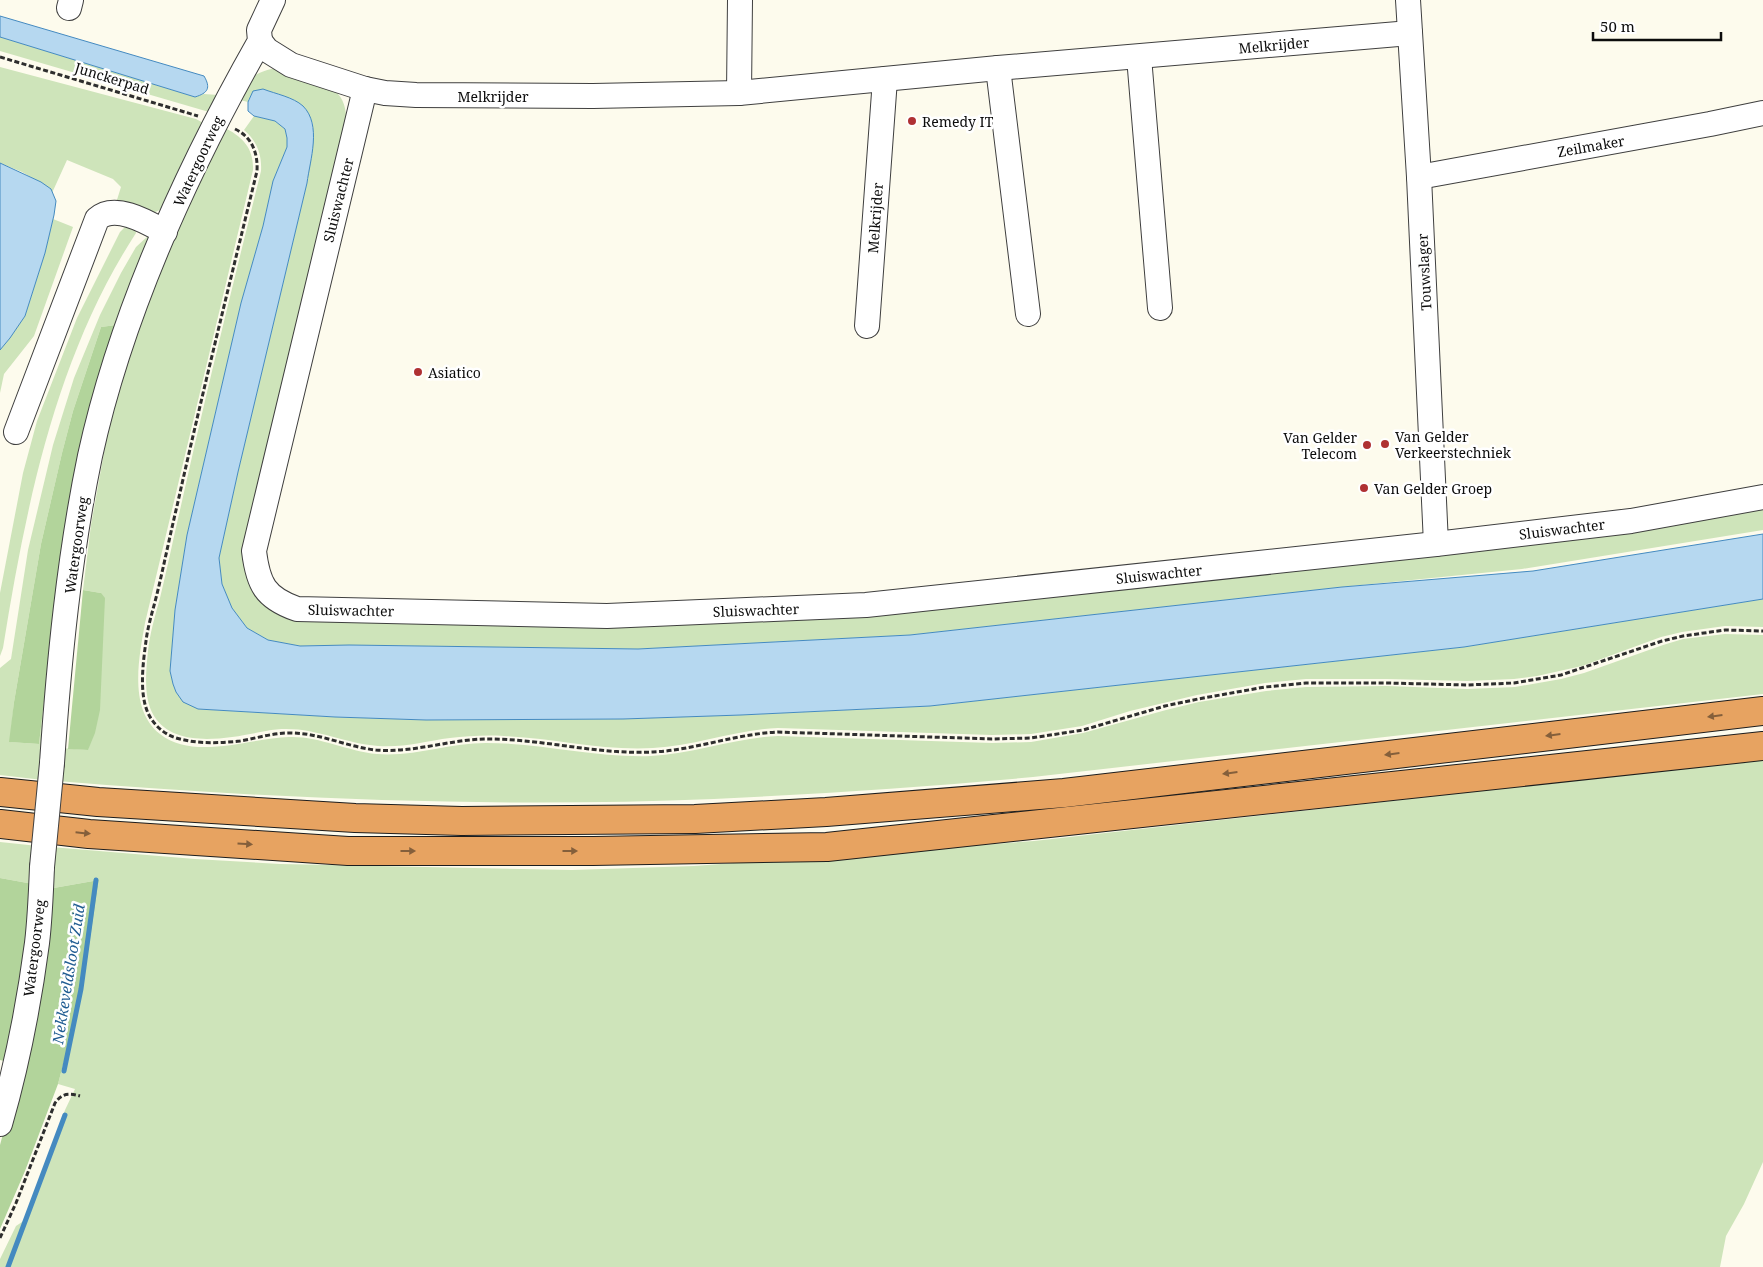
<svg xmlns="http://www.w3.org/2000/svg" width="1763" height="1267" font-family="'Noto Serif',serif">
	<rect width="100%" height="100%" fill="#fdfbed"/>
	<!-- green -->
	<g fill="#cee4ba" fill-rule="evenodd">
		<polygon points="0,37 195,97 204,94 218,95 209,112 0,51"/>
		<polygon points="0,67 196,119 207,125 162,209 153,213 116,203 121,187 113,179 67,160 52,193 51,189 22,172 0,163"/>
		<path d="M275 68C287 73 327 84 335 91 346 100 347 115 346 128L248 540 260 600 549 623 1415 552 1588 539 1763 507V530L1522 569 1342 587 910 635 638 649 349 645 300 646 268 640 247 628 232 608 222 584 219 558 238 472 307 183 313 140V124L303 107 249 99 248 102 236 99C249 79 250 74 275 68Z"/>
		<path d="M254 116 275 121 285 129 287 138V147L273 181 263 226 241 303 187 535 175 610 170 671 173 684 176 692 198 709 335 717 426 720 623 719 741 715 930 706 1464 647 1763 599V627L1725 626 1682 632 1661 637 1582 666 1537 676 1514 679 1467 681 1387 679H1306L1265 683 1197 695 1130 711 1082 726 1031 734 992 735 778 728C735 730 696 746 653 748 603 751 553 738 504 736 486 735 467 736 450 738 426 741 403 748 378 746 338 743 309 723 266 731 233 737 176 751 154 716 143 698 146 671 148 651 150 633 155 616 160 598 167 569 173 540 180 510 205 397 233 284 261 171 262 155 257 141 244 130Z"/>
		<path d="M227 129C244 138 254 150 253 170L145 623C139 657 128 709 160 734 194 761 250 738 289 737 319 736 347 751 377 754 414 757 449 743 486 743 541 743 596 758 651 756 694 754 735 738 778 736L992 743 1031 742 1083 733 1166 710 1199 702 1266 691 1306 687 1387 686 1467 689 1515 687 1561 679 1584 673 1663 645 1683 639 1725 634 1763 635V694L1033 777C927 787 821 794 714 799 495 808 275 799 57 781L60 748 88 750 101 593 83 590 91 525 116 386 143 302 223 130Z"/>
		<polygon points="53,219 73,227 34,336 4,374 0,393 0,350 10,338 25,316 45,253"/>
		<path d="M126 226 135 228 136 233C56 356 26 505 3 648L0 656V593L23 473 37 421 77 318 120 232Z"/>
		<path d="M148 236 151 239 115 347 43 780 0 775V668L11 659 28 550 53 445 74 378 100 315 121 273 136 247ZM116 325 53 624 39 744 10 742 14 702 41 544 62 453 73 411 101 327Z"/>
		<polygon points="1763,759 1763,1162 1744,1204 1726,1236 1720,1267 0,1267 0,1259 16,1226 28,1218 65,1110 75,1089 58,1084 83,989 99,880 48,889 51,847 195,859 280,864 572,870 694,866 1034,841"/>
		<polygon points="0,842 38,846 33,884 0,878"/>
	</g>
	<!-- forest -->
	<g fill="#b2d49b">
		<polygon points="116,325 53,624 39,744 9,742 14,702 41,544 62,453 73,411 101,327"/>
		<polygon points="83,590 101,593 105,598 100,710 95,733 88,750 68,749"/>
		<polygon points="0,878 33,884 8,1062 0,1060"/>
		<polygon points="99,880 83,989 58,1084 25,1171 0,1229 0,1145 36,1012 48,889"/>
	</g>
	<!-- water -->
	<g fill="#b6d8f0" stroke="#448ac0">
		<path d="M0 16 204 76C211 88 208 93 195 97L0 37Z"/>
		<path d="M263 89C276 94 293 97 303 106 322 125 310 160 307 183L238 472 219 558 222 584 232 608 247 628 268 640 300 646 349 645 638 649 910 635 1342 587 1533 571 1763 534V599L1464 647 930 706 741 715 623 719 426 720 335 717 198 709 183 702 176 692 173 684 170 671 175 610 187 535 241 303 263 226 273 181 287 147V138L285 129 275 121 254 116 248 111V102L253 91Z"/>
		<polygon points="0,163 41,182 51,189 56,201 54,215 45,253 25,316 10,338 0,350"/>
	</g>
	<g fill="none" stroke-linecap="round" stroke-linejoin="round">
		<!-- stream -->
		<g stroke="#448ac0" stroke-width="5">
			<polyline points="64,1071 81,989 96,880"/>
			<polyline points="8,1267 65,1115"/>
		</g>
		<defs>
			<g id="minor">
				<polyline points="1408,0 1419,177 1436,544"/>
				<polyline points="69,8 71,0"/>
				<polyline points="260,41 267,50 291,65 365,89 385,93 416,95 593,96 739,93 998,68 1410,33"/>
				<polyline points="1139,57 1160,308"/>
				<polyline points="998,68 1028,314"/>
				<path d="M365 89 254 551C258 584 265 598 297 609L607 616 866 605 1436 544 1631 521 1763 497"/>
				<polyline points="739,93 740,0"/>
				<polyline points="1419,177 1710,124 1763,113"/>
				<polyline points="867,326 885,79"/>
				<path d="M16 432 97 219C115 203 147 222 165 232"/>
				<path d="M52 763C59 661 69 557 90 456 121 314 188 168 260 41L259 30 273 0"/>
				<path d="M0 1124C17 1065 29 1004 37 943 40 918 41 892 42 867"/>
			</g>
			<g id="highway">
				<polyline points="0,792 98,802 355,818 462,821 695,819 826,812 1064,793 1763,711"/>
				<polyline points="0,824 89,834 348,851 593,851 827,847 1763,746"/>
			</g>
		</defs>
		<!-- minor casing -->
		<use href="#minor" stroke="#3f3f3f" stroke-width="26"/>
		<!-- highway casing -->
		<use href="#highway" stroke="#1d1d1d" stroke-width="30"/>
		<!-- path -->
		<g stroke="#2e2e2e" stroke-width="3" stroke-dasharray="5 2.5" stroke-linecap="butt">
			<polyline points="0,57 198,116"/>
			<path d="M235 129C252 137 258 153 257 171 230 282 202 394 177 506 170 535 164 565 157 594 153 610 148 625 146 641 143 663 139 693 148 713 154 726 166 736 180 739 199 744 220 743 240 741 258 738 275 732 294 733 322 734 348 747 376 750 413 753 448 740 484 739 540 738 596 755 653 752 695 750 735 734 778 732L992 739 1031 738 1083 730 1165 706 1198 699 1265 687 1306 683H1388L1467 685 1514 683 1561 675 1662 641 1683 636 1725 630 1763 631"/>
			<path d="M0 1238 16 1203 55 1103C62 1093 69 1093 80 1096"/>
		</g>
		<!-- minor -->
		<use href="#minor" stroke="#fff" stroke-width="24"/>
		<!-- highway -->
		<use href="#highway" stroke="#e7a361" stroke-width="28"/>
		<defs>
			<polyline id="minor-bridge" points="42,867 52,763"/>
		</defs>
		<!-- minor-bridge casing -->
		<use href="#minor-bridge" stroke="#3f3f3f" stroke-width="26" stroke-linecap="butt"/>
		<!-- minor-bridge -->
		<use href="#minor-bridge" stroke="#fff" stroke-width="24"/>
	</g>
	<!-- one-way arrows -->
	<defs><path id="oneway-solid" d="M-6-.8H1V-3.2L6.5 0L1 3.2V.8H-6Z" transform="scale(1.25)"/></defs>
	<g fill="#845f3b">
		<use href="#oneway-solid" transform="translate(1715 716) rotate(173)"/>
		<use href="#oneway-solid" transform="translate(1553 735) rotate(173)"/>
		<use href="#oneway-solid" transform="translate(1392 754) rotate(173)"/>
		<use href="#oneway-solid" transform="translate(1230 773) rotate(173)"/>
		<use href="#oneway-solid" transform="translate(83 833) rotate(6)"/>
		<use href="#oneway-solid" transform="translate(245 844) rotate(4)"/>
		<use href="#oneway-solid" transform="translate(408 851)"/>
		<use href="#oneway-solid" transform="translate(570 851)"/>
	</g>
	<!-- markers -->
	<g fill="#af3133" stroke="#fff" stroke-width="2">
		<circle cx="912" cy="121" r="5"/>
		<circle cx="418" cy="372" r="5"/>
		<circle cx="1385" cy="444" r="5"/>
		<circle cx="1367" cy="445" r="5"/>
		<circle cx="1364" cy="488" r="5"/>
	</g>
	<g text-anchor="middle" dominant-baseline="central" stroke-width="5" stroke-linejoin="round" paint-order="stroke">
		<!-- street labels -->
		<g font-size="14" fill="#0c0c0c" stroke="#fff">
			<text transform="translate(1274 45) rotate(-5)">Melkrijder</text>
			<text transform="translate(112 78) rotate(17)">Junckerpad</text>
			<text x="493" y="96">Melkrijder</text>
			<text transform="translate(1591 146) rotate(-10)">Zeilmaker</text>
			<text transform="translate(198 161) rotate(-65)">Watergoorweg</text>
			<text transform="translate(338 200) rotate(-76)">Sluiswachter</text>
			<text transform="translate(875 218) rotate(-86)">Melkrijder</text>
			<text transform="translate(1424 272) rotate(-93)">Touwslager</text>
			<text transform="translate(1562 529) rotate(-7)">Sluiswachter</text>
			<text transform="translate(76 545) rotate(-82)">Watergoorweg</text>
			<text transform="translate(1159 574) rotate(-6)">Sluiswachter</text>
			<text transform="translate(351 610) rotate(1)">Sluiswachter</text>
			<text transform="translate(756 610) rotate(-2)">Sluiswachter</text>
			<text transform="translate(34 948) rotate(-83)">Watergoorweg</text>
		</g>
		<!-- poi labels -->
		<g font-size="14" fill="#0c0c0c" stroke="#fff" text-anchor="start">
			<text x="922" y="121">Remedy IT</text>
			<text x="428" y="372">Asiatico</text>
			<text x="1395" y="436">Van Gelder<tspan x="1395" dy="16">Verkeerstechniek</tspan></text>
			<text x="1357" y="437" text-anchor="end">Van Gelder<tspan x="1357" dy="16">Telecom</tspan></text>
			<text x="1374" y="488">Van Gelder Groep</text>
		</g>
		<!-- water labels -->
		<g font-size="15" font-style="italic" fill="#215d92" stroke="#fff">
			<text transform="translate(68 974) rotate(-81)">Nekkeveldsloot Zuid</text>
		</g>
	</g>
	<!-- scale -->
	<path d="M1593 32v8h128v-8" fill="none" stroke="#0c0c0c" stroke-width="2.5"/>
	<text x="1600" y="32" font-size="15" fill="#0c0c0c" stroke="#ffffff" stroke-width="4" paint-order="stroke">50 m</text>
</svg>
